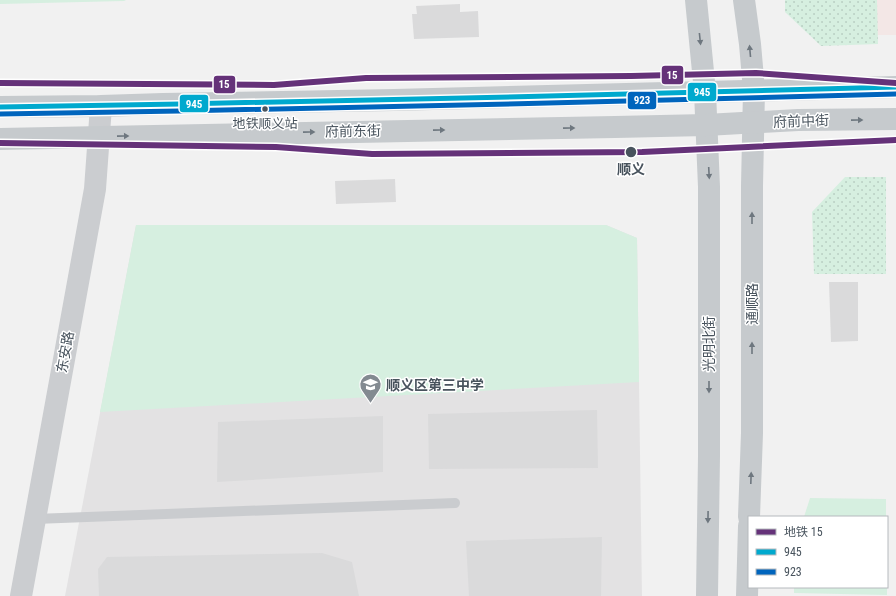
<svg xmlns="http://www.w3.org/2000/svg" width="896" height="596" font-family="'Roboto Condensed','Noto Sans SC',sans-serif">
	<defs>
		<pattern id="grass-dots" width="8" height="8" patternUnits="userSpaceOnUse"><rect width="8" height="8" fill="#d6efe0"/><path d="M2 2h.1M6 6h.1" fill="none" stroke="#b9cfc3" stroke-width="1.8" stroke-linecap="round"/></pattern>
	</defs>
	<rect width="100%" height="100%" fill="#f1f1f1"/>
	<!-- education -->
	<polygon fill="#e3e2e3" points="136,225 606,225 637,238 642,596 65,596"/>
	<!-- medical -->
	<rect fill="#f3e7e6" x="877" y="0" width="19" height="35"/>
	<!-- grass -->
	<g fill="url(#grass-dots)">
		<polygon points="785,0 877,0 878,44 821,46 785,12"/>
		<polygon points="845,177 886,177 886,274 814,274 812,212"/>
	</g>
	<!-- green -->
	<g fill="#d6efe0">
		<polygon points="0,0 126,0 124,1 0,4"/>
		<polygon points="136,225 606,225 637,238 639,382 100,412"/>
		<polygon points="810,498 886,499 886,517 804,517"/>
		<polygon points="887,586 887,595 794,593 794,587 887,587"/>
	</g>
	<!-- building -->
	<g fill="#dadadb">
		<polygon points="460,4 460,12 478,11 479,37 414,39 412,14 417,14 416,6"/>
		<polygon points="395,179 396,202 336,204 335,181"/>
		<polygon points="829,282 858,282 858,341 831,342"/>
		<polygon points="597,410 598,468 429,469 428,414"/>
		<polygon points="383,416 383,472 217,482 218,422"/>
		<polygon points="602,537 601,596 469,596 466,541"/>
		<polygon points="322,553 352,562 359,596 99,596 98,569 107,557"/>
	</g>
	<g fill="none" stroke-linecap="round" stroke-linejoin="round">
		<!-- lane -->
		<polyline stroke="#cacccf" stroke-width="10" points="35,519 455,503"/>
		<!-- secondary -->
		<polyline stroke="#cbcdd0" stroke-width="22" points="21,596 95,189 101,106"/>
		<!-- primary -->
		<g stroke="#c6cacd" stroke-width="22">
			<polyline points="696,0 705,92 709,187 709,456 707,596"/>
			<polyline points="744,0 750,44 754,90 752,186 752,433 749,517"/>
			<polyline points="0,107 101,106 163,104 394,100 896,87"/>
			<polyline points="0,139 615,127 706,125 798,120 896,119"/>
			<polyline points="747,596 749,526"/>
		</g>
		<defs>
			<path id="bus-1" d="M0 107C60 106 120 105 180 104 419 100 657 93 896 87"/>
			<path id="bus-2" d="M0 114C60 113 120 112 180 111 419 107 657 100 896 94"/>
		</defs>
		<!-- bus-1 casing -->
		<use href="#bus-1" stroke="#fff" stroke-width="8"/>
		<!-- bus-2 casing -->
		<use href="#bus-2" stroke="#fff" stroke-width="8"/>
		<!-- bus-1 -->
		<use href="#bus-1" stroke="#00a9ce" stroke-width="5"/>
		<!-- bus-2 -->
		<use href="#bus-2" stroke="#0065bd" stroke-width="5"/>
		<defs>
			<g id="metro-1">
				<polyline points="0,83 274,85 366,78 631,76 756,73 896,83"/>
				<polyline points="0,143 276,147 372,154 642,152 896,140"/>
			</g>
		</defs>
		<!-- metro-1 casing -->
		<use href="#metro-1" stroke="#fff" stroke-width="9"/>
		<!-- metro-1 -->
		<use href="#metro-1" stroke="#653279" stroke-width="6"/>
	</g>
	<!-- one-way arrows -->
	<defs><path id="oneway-solid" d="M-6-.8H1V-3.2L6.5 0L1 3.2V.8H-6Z"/></defs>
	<g fill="#6e777f">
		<use href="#oneway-solid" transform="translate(700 39) rotate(84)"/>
		<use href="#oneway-solid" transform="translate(750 51) rotate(-95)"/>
		<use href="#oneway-solid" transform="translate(857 120) rotate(-1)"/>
		<use href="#oneway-solid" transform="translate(569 128) rotate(-1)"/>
		<use href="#oneway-solid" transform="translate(439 130) rotate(-1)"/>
		<use href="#oneway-solid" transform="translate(309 132) rotate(-1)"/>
		<use href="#oneway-solid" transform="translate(123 136) rotate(-1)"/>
		<use href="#oneway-solid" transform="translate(709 173) rotate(87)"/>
		<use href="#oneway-solid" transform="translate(752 218) rotate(-90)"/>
		<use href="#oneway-solid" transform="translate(752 348) rotate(-90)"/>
		<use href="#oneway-solid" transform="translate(709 387) rotate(90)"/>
		<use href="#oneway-solid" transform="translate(751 478) rotate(-88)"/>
		<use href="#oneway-solid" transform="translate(708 517) rotate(91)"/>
	</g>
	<!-- icons -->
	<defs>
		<symbol id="school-pin" viewBox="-11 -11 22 30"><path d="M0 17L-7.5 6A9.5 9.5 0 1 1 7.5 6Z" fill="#838a91" stroke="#fff"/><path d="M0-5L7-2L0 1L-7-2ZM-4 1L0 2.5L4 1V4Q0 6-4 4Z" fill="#fff"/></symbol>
	</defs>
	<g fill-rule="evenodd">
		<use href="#school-pin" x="358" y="372" width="25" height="34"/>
	</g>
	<!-- markers -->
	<g fill="#48535d" stroke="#fff" stroke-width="1.5">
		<circle cx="265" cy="109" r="3.5"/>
		<circle cx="631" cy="152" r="6"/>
	</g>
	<g text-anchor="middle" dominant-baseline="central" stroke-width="3" stroke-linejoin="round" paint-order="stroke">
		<!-- bus labels -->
		<g font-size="13" fill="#48535d" stroke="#fff">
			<text x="265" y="123">地铁顺义站</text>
		</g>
		<!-- street labels -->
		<g font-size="14" fill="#48535d" stroke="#fff">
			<text transform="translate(801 121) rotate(-2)">府前中街</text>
			<text transform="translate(353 131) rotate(-1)">府前东街</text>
			<text transform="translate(752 304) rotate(-90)">通顺路</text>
			<text transform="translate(709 344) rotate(-90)">光明北街</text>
			<text transform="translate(65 352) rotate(-80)">东安路</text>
		</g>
		<!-- stop labels -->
		<g font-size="14" font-weight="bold" fill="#48535d" stroke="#fff">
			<text x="631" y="169">顺义</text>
		</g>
		<!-- poi labels -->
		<g font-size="14" font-weight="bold" fill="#48535d" stroke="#fff" text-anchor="start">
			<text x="386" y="385">顺义区第三中学</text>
		</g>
	</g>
	<g stroke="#fff" stroke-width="1.5">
		<rect x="661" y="65" width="23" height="20" rx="4" fill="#653279"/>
		<rect x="213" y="75" width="23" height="19" rx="4" fill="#653279"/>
		<rect x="687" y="82" width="30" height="20" rx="4" fill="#00a9ce"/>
		<rect x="627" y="91" width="30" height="19" rx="4" fill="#0065bd"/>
		<rect x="179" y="94" width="30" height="19" rx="4" fill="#00a9ce"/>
	</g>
	<g font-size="11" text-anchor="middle" font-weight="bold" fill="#fff">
		<text x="672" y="79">15</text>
		<text x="224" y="88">15</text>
		<text x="702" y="96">945</text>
		<text x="642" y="104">923</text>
		<text x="194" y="108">945</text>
	</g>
	<!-- legend -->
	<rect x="748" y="516" width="140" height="72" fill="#ffffff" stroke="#b6babe"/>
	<rect x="756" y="529" width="20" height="6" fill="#653279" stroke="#b6babe"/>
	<text x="784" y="536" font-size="12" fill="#48535d">地铁 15</text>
	<rect x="756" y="549" width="20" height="6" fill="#00a9ce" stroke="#b6babe"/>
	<text x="784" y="556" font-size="12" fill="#48535d">945</text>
	<rect x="756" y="569" width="20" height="6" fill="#0065bd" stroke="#b6babe"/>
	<text x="784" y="576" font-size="12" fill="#48535d">923</text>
</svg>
